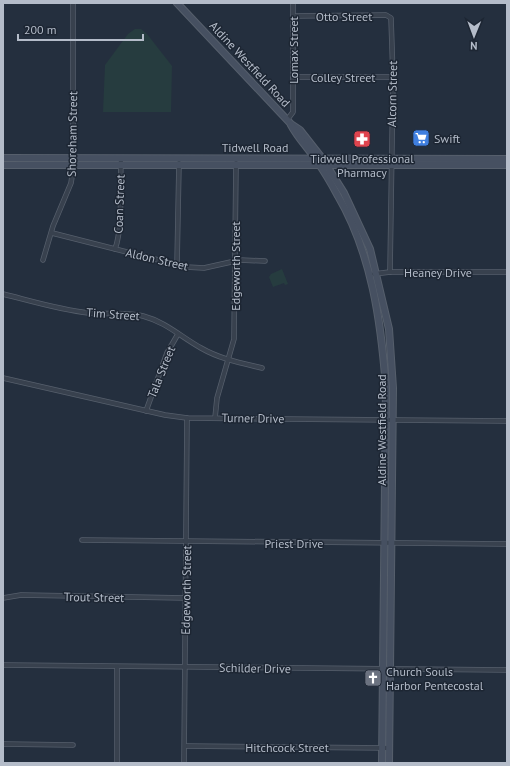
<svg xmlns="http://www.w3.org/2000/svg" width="510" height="766" font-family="'PT Sans',sans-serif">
	<rect width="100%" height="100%" fill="#242f3e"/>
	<!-- green -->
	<g fill="#263c3f">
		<polygon points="135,29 141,29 147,34 172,66 171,112 103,112 105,65 128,34"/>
		<polygon points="282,269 288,284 285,285 284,283 273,287 269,277 271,274"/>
	</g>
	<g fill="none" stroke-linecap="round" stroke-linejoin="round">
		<defs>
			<g id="street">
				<polyline points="293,16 386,15 391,18 393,77 390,272"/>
				<polyline points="293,77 393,77"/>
				<polyline points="287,120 293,112 293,3"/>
				<polyline points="52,233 186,267 204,268 240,260 265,261"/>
				<path d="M115 249C123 229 120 181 121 158"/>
				<polyline points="43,260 53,226 71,183 73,170 73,3"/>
				<polyline points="177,265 179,163"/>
				<polyline points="374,274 390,272 507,272"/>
				<path d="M3 294C31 301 60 310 89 313 107 315 125 311 143 316 166 322 181 337 201 348 220 359 241 363 262 368"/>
				<polyline points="3,378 165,415 187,418 507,421"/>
				<polyline points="146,411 167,353 178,334"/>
				<polyline points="215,418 217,398 234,339 236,163"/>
				<polyline points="82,540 507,544"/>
				<polyline points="3,598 21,595 186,598"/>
				<polyline points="3,665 507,670"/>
				<polyline points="3,744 73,745"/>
				<polyline points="185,746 390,748"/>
				<polyline points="117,763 117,667"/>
				<polyline points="184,763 187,418"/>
			</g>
			<g id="secondary">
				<polyline points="177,3 291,124 300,130 322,158 344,193 370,249 389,329 393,388 389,763"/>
				<path d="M291 125C298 138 308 148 316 160 324 171 331 183 338 196 372 254 381 322 386 388L382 763"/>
				<polyline points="3,158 507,159"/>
				<polyline points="3,165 507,165"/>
			</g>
		</defs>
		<!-- street casing -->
		<use href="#street" stroke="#565f6c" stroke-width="5.5"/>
		<!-- secondary casing -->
		<use href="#secondary" stroke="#565f6c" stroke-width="8"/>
		<!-- street -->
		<use href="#street" stroke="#38414e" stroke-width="4"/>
		<!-- secondary -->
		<use href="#secondary" stroke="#465061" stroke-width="6"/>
	</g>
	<!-- icons -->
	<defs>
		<symbol id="supermarket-square" viewBox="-11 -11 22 22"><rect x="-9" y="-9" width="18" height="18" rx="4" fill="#3f7fe0" stroke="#1d2633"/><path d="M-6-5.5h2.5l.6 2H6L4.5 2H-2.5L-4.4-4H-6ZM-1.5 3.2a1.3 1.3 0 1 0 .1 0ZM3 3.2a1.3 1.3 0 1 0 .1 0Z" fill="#fff"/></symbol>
		<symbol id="pharmacy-square" viewBox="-11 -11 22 22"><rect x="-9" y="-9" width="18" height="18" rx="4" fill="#e0444e" stroke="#1d2633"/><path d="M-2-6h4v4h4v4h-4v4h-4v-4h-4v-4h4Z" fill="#fff"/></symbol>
		<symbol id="church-square" viewBox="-11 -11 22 22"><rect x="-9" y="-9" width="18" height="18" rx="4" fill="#6b7280" stroke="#1d2633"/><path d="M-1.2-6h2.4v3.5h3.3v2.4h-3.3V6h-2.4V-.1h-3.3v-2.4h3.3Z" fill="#fff"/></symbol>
	</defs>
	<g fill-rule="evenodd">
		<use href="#supermarket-square" x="411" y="128" width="20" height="20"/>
		<use href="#pharmacy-square" x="352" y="129" width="20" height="20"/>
		<use href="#church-square" x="363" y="668" width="20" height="20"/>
	</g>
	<g text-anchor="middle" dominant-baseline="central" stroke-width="3" stroke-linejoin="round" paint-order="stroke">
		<!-- street labels -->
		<g font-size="12" fill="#b4bcc9" stroke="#1d2633">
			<text x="344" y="16">Otto Street</text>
			<text transform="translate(293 50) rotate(-90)">Lomax Street</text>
			<text transform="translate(250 64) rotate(47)">Aldine Westfield Road</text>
			<text x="343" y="77">Colley Street</text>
			<text transform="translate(392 94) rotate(-89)">Alcorn Street</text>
			<text transform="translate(72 134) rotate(-89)">Shoreham Street</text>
			<text x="255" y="147">Tidwell Road</text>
			<text transform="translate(119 204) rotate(-88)">Coan Street</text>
			<text transform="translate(157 259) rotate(13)">Aldon Street</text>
			<text transform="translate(235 266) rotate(-90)">Edgeworth Street</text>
			<text x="438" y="272">Heaney Drive</text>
			<text transform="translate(113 314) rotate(4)">Tim Street</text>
			<text transform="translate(161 372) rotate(-68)">Tala Street</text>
			<text transform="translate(253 418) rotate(1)">Turner Drive</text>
			<text transform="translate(381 430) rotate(-90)">Aldine Westfield Road</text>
			<text x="294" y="543">Priest Drive</text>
			<text transform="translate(186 590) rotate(-89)">Edgeworth Street</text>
			<text transform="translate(94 597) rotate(1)">Trout Street</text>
			<text transform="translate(255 668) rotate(1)">Schilder Drive</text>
			<text x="287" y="747">Hitchcock Street</text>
		</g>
		<!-- poi labels -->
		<g font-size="12" fill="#b4bcc9" stroke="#1d2633" text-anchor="start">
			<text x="434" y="138">Swift</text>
			<text x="362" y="158" text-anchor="middle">Tidwell Professional<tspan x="362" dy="14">Pharmacy</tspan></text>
			<text x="386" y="671">Church Souls<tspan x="386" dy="14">Harbor Pentecostal</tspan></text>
		</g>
	</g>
	<!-- border -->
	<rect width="510" height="766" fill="none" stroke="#b4bcc9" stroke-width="8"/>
	<!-- north arrow -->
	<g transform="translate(474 36) rotate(181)" stroke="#1d2633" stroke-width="3" paint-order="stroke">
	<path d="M0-3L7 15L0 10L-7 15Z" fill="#b4bcc9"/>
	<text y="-6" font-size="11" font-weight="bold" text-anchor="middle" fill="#b4bcc9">N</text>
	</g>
	<!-- scale -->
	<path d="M18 34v6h125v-6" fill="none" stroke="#b4bcc9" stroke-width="2"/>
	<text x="24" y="34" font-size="12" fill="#b4bcc9" stroke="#1d2633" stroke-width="3" paint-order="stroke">200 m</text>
</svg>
